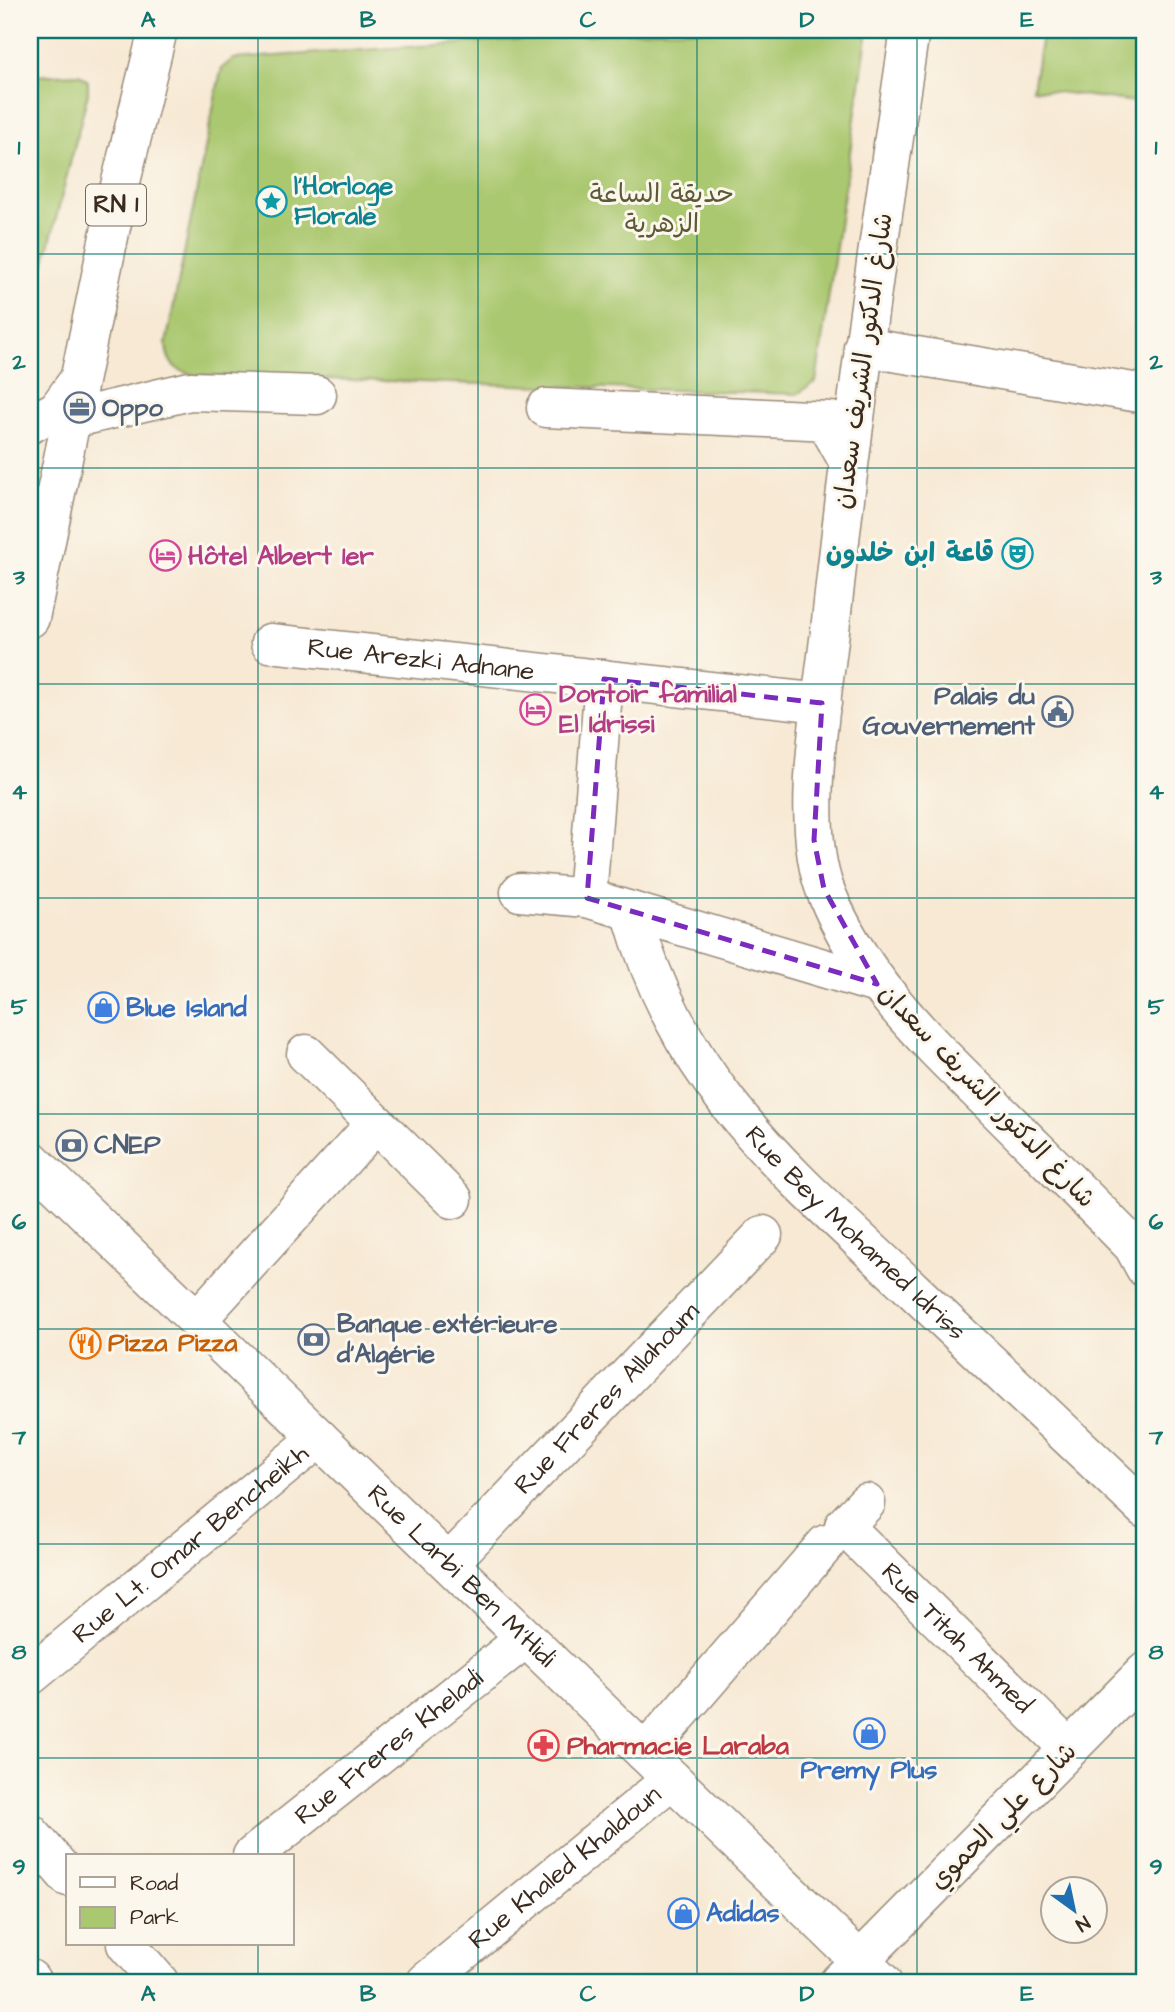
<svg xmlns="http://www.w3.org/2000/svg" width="1175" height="2012" font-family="'Architects Daughter','Playpen Sans Arabic',sans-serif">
	<rect width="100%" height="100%" fill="#fbf7ec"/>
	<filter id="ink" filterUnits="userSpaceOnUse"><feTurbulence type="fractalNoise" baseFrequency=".0143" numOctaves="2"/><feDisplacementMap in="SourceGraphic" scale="14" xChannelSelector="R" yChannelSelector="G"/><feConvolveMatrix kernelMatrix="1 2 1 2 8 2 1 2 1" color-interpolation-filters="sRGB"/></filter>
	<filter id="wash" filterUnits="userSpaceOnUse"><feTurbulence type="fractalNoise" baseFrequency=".00686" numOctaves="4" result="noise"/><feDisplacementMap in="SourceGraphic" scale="28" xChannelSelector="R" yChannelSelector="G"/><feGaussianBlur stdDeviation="1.57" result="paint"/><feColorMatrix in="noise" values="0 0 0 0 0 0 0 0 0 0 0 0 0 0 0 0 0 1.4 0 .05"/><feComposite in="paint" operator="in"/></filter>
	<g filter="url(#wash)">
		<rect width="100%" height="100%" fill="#f7e9d4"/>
		<!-- green -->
		<g fill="#aac86f" stroke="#727946" stroke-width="2">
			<path d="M657 30H868L816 382 797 394 194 375C175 371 167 363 166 344L218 84 222 68 233 59Z"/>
			<polygon points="1043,30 1145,30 1145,103 1033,89"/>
			<polygon points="79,74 88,81 88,93 30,320 30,76"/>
		</g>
	</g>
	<g filter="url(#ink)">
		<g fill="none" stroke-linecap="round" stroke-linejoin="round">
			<defs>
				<g id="minor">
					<polyline points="863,347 1145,394"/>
					<polyline points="546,408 831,421 831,431 848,461"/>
					<polyline points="71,419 190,391 317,395"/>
					<path id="s1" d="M270 643 822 703"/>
					<polyline points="520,892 587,898 877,984"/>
					<polyline points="587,898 604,679"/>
					<path id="s2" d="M631 911C681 1088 786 1170 914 1291 991 1363 1068 1436 1145 1509"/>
					<polyline points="306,1054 453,1199"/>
					<polyline points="197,1320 376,1123"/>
					<path id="s3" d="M866 1503 844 1526 1069 1749"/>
					<path id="s4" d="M449 1563 763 1235"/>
					<path id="s5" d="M30 1676 319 1438"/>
					<polyline points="645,1753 826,1544"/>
					<polyline points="30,1833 68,1877"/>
					<path id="s6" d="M252 1856 526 1638"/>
					<polyline points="126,1944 159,1982"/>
					<path id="s7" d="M426 1982 672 1779"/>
					<polyline points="839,1982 1145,1672"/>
				</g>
				<g id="major">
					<path d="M910 30C880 230 851 430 830 631 822 703 799 825 826 892 860 978 926 1040 990 1103 1038 1151 1086 1198 1133 1246L1145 1268"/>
					<polyline points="30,424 57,410 78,381"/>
					<polyline points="30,618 117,198 158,30"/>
					<path id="s8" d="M30 1159 882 1982"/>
					<polyline points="30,1979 32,1982"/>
				</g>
			</defs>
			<!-- minor casing -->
			<use href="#minor" stroke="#998a79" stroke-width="41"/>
			<!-- major casing -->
			<use href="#major" stroke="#998a79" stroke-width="41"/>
			<!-- minor -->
			<use href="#minor" stroke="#fff" stroke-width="38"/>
			<!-- major -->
			<use href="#major" stroke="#fff" stroke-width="38"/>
		</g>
	</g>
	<!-- marked area -->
	<path fill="none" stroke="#7b2cbf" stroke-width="5" stroke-dasharray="14 9" stroke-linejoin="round" d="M604 679 822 703 814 840 824 889 877 984 587 898Z"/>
	<!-- grid -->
	<path fill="none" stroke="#0f766e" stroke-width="2" stroke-opacity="0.55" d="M258 30V1856M478 30V1982M697 30V1982M917 30V1982M30 254H1145M30 468H1145M30 684H1145M30 898H1145M30 1114H1145M30 1329H1145M30 1544H1145M30 1758H1145M258 1944V1982"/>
	<!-- icons -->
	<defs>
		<symbol id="sight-ring" viewBox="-11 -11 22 22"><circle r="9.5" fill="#fbf7ec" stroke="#0f9aa8" stroke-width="1.5"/><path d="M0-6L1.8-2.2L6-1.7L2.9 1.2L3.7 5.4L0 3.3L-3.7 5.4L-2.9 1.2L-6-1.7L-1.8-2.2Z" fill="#0f9aa8"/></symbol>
		<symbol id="office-ring" viewBox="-11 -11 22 22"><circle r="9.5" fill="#fbf7ec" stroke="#5c6f8a" stroke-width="1.5"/><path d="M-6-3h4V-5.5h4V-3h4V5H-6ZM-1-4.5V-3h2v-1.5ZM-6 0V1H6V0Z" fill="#5c6f8a"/></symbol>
		<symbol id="theatre-ring" viewBox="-11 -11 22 22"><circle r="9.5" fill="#fbf7ec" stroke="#0f9aa8" stroke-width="1.5"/><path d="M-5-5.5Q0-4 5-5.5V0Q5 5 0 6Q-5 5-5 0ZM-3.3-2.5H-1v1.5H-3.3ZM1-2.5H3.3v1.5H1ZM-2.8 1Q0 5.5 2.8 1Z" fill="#0f9aa8"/></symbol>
		<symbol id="hotel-ring" viewBox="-11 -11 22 22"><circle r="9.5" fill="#fbf7ec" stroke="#d1479c" stroke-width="1.5"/><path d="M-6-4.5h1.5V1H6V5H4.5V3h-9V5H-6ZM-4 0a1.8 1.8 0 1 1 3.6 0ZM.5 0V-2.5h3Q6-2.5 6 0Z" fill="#d1479c"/></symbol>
		<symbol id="civic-ring" viewBox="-11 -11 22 22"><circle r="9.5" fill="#fbf7ec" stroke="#5c6f8a" stroke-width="1.5"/><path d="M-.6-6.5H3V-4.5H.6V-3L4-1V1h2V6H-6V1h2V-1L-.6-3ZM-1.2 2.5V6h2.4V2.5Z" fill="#5c6f8a"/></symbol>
		<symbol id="shop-ring" viewBox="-11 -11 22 22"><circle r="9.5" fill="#fbf7ec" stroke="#3f7fe0" stroke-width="1.5"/><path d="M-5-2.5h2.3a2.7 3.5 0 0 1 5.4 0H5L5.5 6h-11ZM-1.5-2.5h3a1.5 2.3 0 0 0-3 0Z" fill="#3f7fe0"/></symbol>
		<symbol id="bank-ring" viewBox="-11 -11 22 22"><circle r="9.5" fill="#fbf7ec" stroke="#5c6f8a" stroke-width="1.5"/><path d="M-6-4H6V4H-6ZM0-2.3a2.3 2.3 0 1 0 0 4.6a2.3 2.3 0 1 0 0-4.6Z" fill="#5c6f8a"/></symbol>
		<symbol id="restaurant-ring" viewBox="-11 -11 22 22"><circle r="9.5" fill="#fbf7ec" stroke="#e8710a" stroke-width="1.5"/><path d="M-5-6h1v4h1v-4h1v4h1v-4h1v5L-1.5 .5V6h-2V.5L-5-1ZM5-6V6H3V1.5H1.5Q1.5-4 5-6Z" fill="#e8710a"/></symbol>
		<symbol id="pharmacy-ring" viewBox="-11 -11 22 22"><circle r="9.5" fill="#fbf7ec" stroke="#e0444e" stroke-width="1.5"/><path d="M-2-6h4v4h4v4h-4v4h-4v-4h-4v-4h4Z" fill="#e0444e"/></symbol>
	</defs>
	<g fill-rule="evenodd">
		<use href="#sight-ring" x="254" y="184" width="35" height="35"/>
		<use href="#office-ring" x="62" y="390" width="35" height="35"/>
		<use href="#theatre-ring" x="1000" y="536" width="35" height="35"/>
		<use href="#hotel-ring" x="148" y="538" width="35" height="35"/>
		<use href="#hotel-ring" x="518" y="692" width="35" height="35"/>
		<use href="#civic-ring" x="1040" y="694" width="35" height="35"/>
		<use href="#shop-ring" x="86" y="990" width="35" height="35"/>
		<use href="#bank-ring" x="54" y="1128" width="35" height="35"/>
		<use href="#bank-ring" x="296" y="1322" width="35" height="35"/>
		<use href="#restaurant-ring" x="68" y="1326" width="35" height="35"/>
		<use href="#shop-ring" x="852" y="1716" width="35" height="35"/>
		<use href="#pharmacy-ring" x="526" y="1728" width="35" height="35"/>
		<use href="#shop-ring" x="666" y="1896" width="35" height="35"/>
	</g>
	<g text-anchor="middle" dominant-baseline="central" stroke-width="6" stroke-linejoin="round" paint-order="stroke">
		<!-- shield labels -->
		<rect fill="#fbf7ec" stroke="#75685c" stroke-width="2" x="86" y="184.5" width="60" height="41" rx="5"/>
		<g font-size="24" font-weight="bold" fill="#3b2a1e">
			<text x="116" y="205">RN 1</text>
		</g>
		<!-- culture labels -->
		<g font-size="26" font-weight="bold" fill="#0d838f" stroke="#fbf7ec" text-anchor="start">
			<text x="294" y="186">l'Horloge<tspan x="294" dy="30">Florale</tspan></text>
			<text x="994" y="553" text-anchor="end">قاعة ابن خلدون</text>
		</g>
		<!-- park labels -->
		<g font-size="26" fill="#5c5936" stroke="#fbf7ec">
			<text x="662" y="194">حديقة الساعة<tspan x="662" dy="30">الزهرية</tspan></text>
		</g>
		<!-- street labels -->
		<g font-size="26" fill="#3b2a1e" stroke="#fbf7ec">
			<text transform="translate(863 361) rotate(-82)">شارغ الدكتور الشريف سعدان</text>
			<text stroke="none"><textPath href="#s1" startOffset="152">Rue Arezki Adnane</textPath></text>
			<text transform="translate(987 1096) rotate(46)">شارغ الدكتور الشريف سعدان</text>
			<text stroke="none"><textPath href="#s2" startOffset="399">Rue Bey Mohamed Idriss</textPath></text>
			<text stroke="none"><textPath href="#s4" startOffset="228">Rue Freres Allahoum</textPath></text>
			<text stroke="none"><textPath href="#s5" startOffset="208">Rue Lt. Omar Bencheikh</textPath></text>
			<text stroke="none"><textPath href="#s8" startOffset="600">Rue Larbi Ben M'Hidi</textPath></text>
			<text stroke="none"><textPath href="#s3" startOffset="191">Rue Titah Ahmed</textPath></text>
			<text stroke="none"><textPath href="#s6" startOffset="175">Rue Freres Kheladi</textPath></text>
			<text transform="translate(1003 1816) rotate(-45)">شارع علي الحموي</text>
			<text stroke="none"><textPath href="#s7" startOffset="180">Rue Khaled Khaldoun</textPath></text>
		</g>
		<!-- service labels -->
		<g font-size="26" font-weight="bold" fill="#4e5e75" stroke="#fbf7ec" text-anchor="start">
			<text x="102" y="408">Oppo</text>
			<text x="1035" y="696" text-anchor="end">Palais du<tspan x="1035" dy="30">Gouvernement</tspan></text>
			<text x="94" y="1145">CNEP</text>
			<text x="337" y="1324">Banque extérieure<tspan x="337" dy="30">d'Algérie</tspan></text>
		</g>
		<!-- hotel labels -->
		<g font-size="26" font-weight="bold" fill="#b23c85" stroke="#fbf7ec" text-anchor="start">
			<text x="188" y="556">Hôtel Albert 1er</text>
			<text x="559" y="694">Dortoir familial<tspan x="559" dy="30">El Idrissi</tspan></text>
		</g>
		<!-- shop labels -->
		<g font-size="26" font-weight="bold" fill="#366cbe" stroke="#fbf7ec" text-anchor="start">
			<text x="126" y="1008">Blue Island</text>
			<text x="869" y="1770" text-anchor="middle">Premy Plus</text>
			<text x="706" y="1913">Adidas</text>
		</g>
		<!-- food labels -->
		<g font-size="26" font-weight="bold" fill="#c56008" stroke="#fbf7ec" text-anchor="start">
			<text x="108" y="1343">Pizza Pizza</text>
		</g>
		<!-- health labels -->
		<g font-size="26" font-weight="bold" fill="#be3a42" stroke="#fbf7ec" text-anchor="start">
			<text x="567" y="1746">Pharmacie Laraba</text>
		</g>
	</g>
	<!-- margin -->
	<rect width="1175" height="2012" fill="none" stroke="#fbf7ec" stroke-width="77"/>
	<!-- legend -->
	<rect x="66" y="1854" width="228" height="91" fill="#fbf7ec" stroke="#aea59a" stroke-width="2"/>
	<rect x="80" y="1877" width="35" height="10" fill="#ffffff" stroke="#aea59a" stroke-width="2"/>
	<text x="130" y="1890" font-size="21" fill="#3b2a1e">Road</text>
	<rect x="80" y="1907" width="35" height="21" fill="#aac86f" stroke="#aea59a" stroke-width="2"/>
	<text x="130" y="1924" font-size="21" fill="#3b2a1e">Park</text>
	<!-- north arrow -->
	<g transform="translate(1074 1910) rotate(147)"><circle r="33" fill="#fbf7ec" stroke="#aea59a" stroke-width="2"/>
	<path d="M0-5L12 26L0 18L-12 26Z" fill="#1f6fb2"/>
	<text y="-10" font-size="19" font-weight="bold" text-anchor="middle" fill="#3b2a1e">N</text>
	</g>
	<rect x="38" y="38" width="1098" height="1936" fill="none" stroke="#0f766e" stroke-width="2.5"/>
	<g font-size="23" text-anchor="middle" font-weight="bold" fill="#0f766e">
		<text x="148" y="27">A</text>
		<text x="368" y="27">B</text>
		<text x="588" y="27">C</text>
		<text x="807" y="27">D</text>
		<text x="1027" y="27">E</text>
		<text x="19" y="154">1</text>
		<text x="1156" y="154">1</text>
		<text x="19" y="369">2</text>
		<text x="1156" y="369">2</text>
		<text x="19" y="584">3</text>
		<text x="1156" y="584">3</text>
		<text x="19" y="799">4</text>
		<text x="1156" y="799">4</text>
		<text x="19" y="1014">5</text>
		<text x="1156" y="1014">5</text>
		<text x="19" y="1229">6</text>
		<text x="1156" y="1229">6</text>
		<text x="19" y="1444">7</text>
		<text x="1156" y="1444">7</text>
		<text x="19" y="1659">8</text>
		<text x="1156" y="1659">8</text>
		<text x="19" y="1874">9</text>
		<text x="1156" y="1874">9</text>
		<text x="148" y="2001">A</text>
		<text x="368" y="2001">B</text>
		<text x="588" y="2001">C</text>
		<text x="807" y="2001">D</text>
		<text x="1027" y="2001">E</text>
	</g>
</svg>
